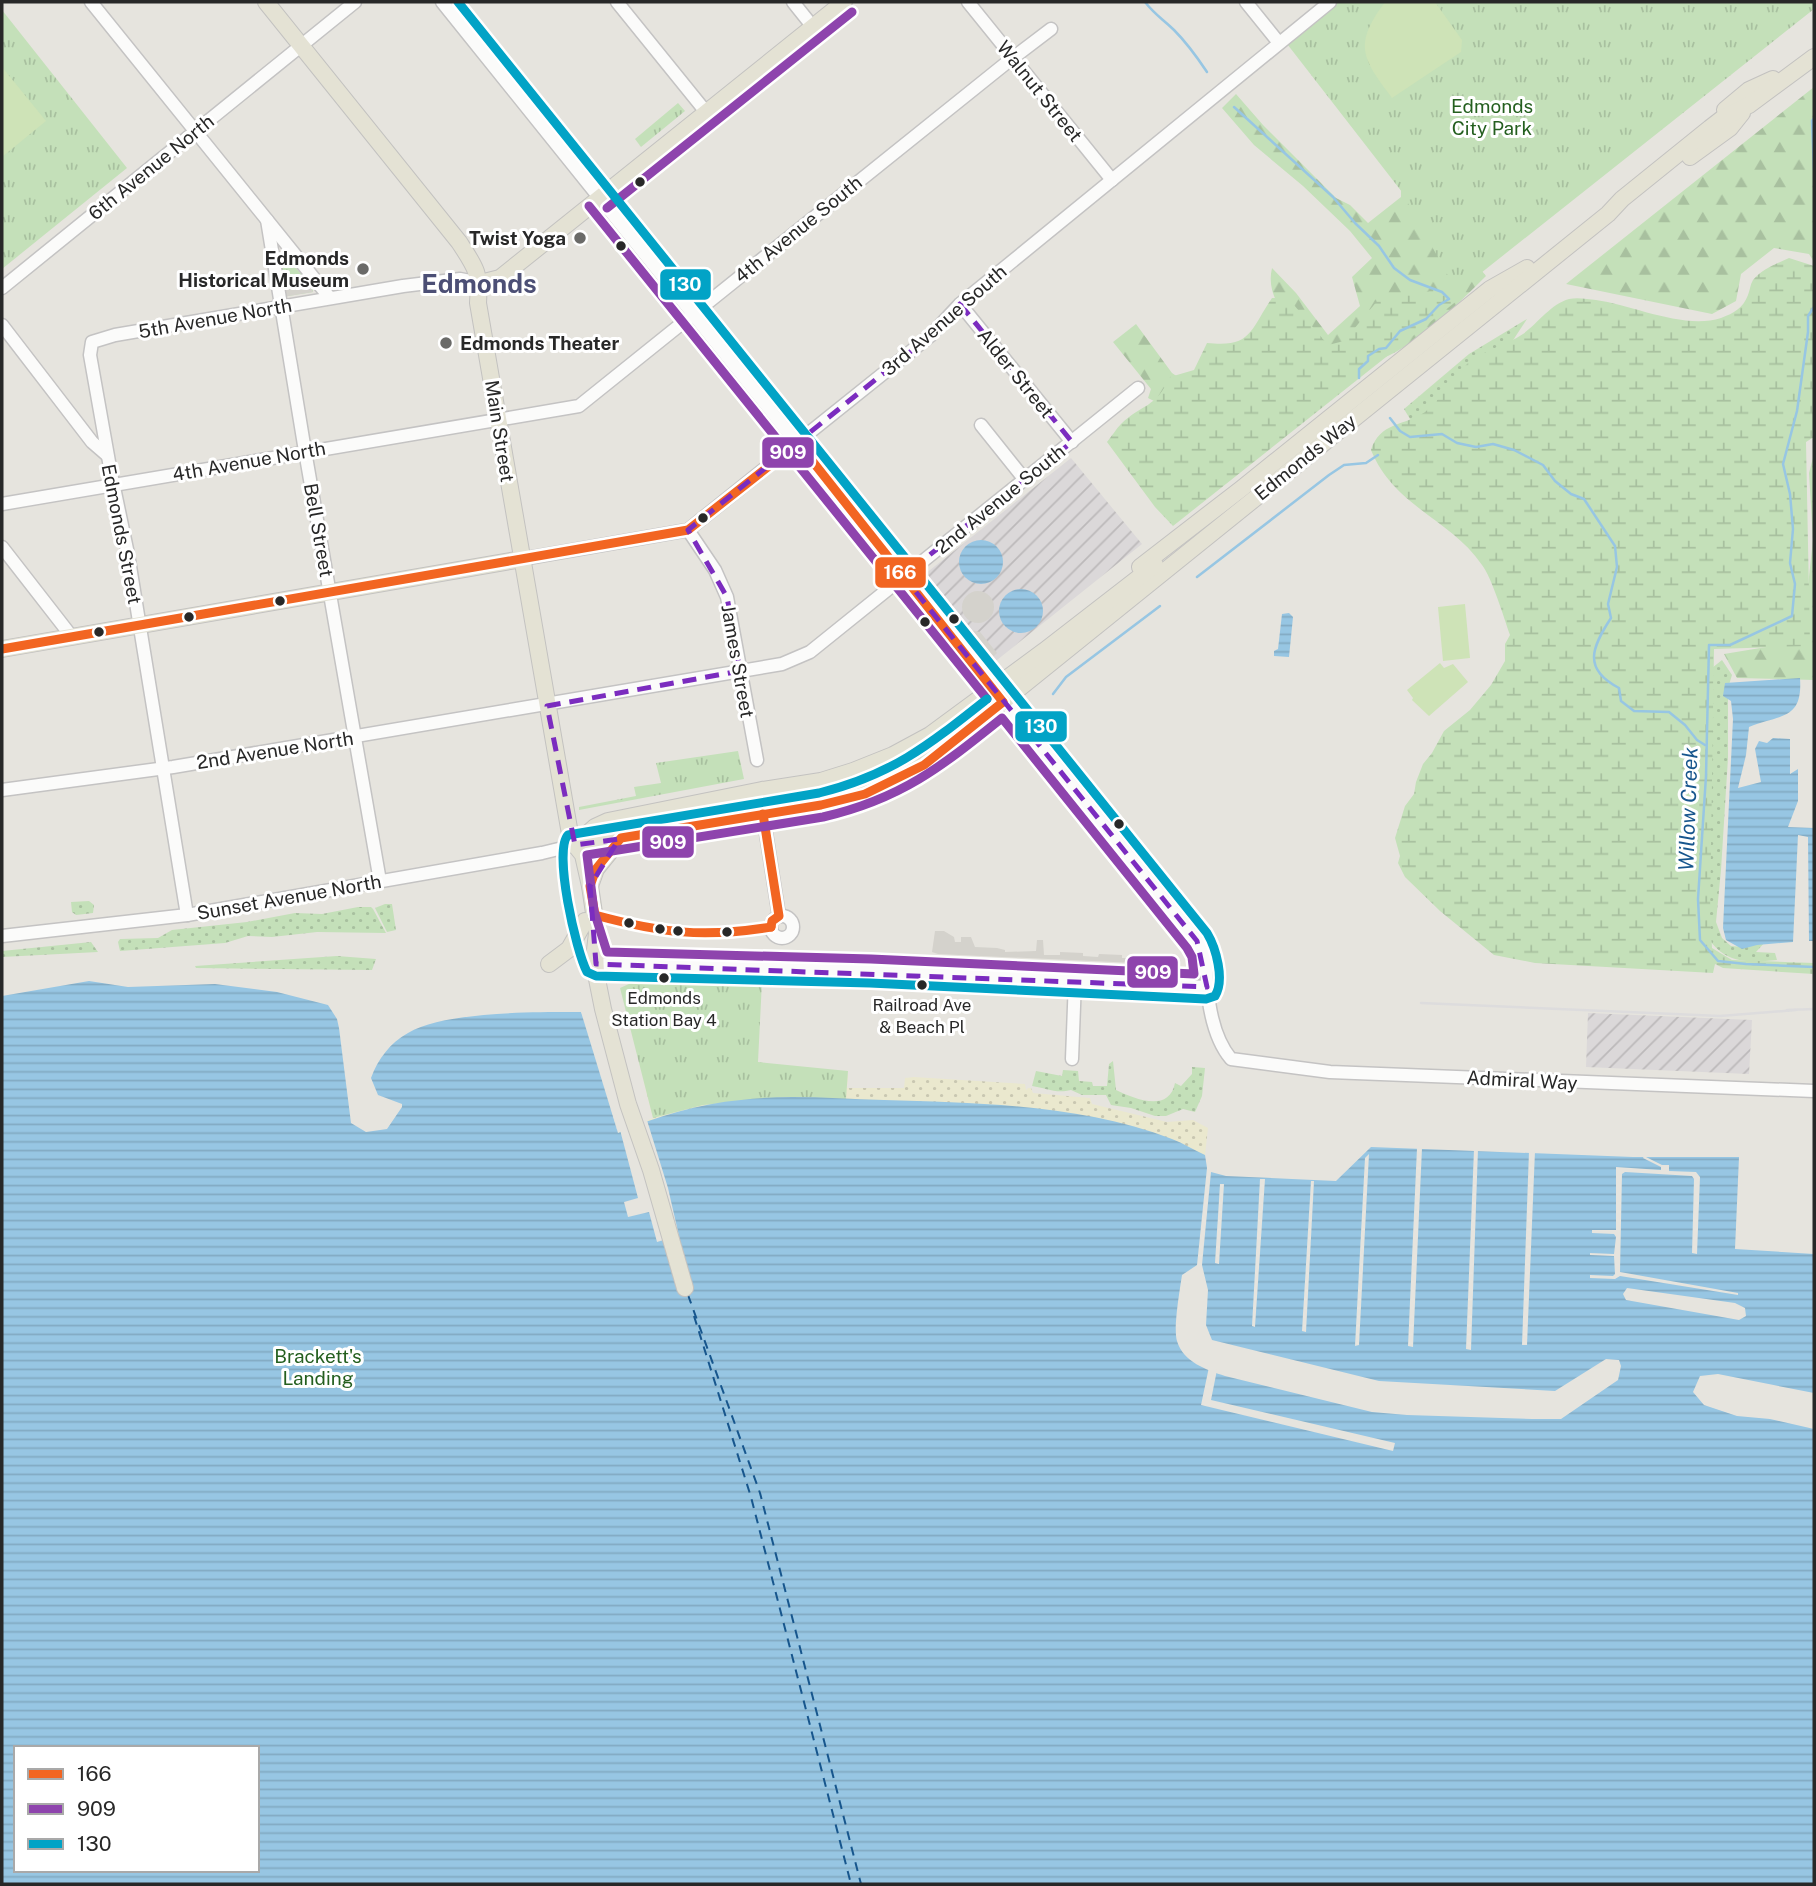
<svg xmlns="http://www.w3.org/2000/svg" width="1816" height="1886" font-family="'Public Sans',sans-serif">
	<defs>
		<pattern id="industrial-furrows" width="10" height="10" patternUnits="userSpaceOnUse" patternTransform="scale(1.75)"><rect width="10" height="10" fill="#dbd8d9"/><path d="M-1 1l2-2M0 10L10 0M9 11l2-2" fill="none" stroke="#bcb9ba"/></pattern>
		<pattern id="grass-dots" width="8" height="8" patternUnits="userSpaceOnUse" patternTransform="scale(1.75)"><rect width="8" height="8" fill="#c4e0b9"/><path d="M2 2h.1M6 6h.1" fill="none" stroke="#a8c09f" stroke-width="1.8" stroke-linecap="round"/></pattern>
		<pattern id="forest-firs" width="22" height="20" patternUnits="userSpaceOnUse" patternTransform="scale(1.75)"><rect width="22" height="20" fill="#c4e0b9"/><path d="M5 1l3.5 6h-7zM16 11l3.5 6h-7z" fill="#a8c09f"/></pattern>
		<pattern id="wetland-marsh" width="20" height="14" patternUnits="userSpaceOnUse" patternTransform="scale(1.75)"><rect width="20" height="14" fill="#c4e0b9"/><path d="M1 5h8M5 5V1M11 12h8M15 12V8" fill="none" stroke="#a8c09f"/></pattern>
		<pattern id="sand-dots" width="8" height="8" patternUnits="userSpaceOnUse" patternTransform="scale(1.75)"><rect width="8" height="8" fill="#eae8ce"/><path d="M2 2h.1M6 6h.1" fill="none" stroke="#c9c7b1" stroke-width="1.8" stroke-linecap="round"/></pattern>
		<pattern id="park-tufts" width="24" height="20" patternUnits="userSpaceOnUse" patternTransform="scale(1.75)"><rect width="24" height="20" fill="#c4e0b9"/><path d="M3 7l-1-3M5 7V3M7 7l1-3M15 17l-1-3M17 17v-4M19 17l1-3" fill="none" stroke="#a8c09f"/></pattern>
		<pattern id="water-rules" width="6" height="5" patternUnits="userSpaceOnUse" patternTransform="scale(1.75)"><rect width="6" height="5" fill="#97c6e3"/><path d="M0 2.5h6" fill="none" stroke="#82aac3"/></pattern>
	</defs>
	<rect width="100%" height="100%" fill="#e6e4de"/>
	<!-- industrial -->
	<g fill="url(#industrial-furrows)">
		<polygon points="1071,458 1142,544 992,664 920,578"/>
		<polygon points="1588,1013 1752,1020 1749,1074 1586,1067"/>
	</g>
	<!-- grass -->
	<g fill="url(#grass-dots)">
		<polygon points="1527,319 1500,360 1413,424 1404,409 1469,354"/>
		<path d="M1722 660 1732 675 1728 688V758L1721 870 1716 922 1722 938 1731 946 1743 947 1766 941 1756 952 1775 953 1777 960C1742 963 1723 963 1704 932L1712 668Z"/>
		<polygon points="89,901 94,905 93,913 76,915 72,912 71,902"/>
		<polygon points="385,904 392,904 396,930 387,932 375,908"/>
		<polygon points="358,907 371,907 373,909 386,933 317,932 272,937 248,936 225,943 120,951 118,942 120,939 158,938 172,930 247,922 295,913 322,914"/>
		<polygon points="91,942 98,952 2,957 2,951"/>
		<polygon points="337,956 376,959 372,970 196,968 195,966"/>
		<path d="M1113 1061 1116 1090C1133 1098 1169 1114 1175 1083L1181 1086 1192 1074V1067L1205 1068 1202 1096 1195 1112 1183 1109 1166 1116H1155L1131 1108 1111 1105 1106 1095H1082L1071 1090C1056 1094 1046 1088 1032 1086L1036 1071 1062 1076 1063 1070 1078 1071 1079 1081 1092 1082 1093 1086H1107L1109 1064Z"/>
	</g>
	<!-- forest -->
	<g fill="url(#forest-firs)">
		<polygon points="1814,87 1814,262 1809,254 1774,248 1741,274 1736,301 1712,314 1566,284"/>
		<path d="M1236 94 1263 125 1336 198 1350 205 1368 223 1401 197V176L1452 233 1486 276C1459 303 1411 351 1375 361 1361 365 1340 360 1326 359 1303 334 1263 305 1272 268L1296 293 1328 335 1360 306 1352 277 1372 258 1350 231 1303 186 1254 145 1222 108Z"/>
		<polygon points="1136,324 1172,373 1181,379 1162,405 1148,398 1151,389 1113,342"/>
		<polygon points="1814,454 1814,680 1737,678 1724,654 1802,641 1813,540 1809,473"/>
	</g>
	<!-- wetland -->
	<g fill="url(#wetland-marsh)">
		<path d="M1789 258 1814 266V437L1806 442 1810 646 1714 649 1710 915 1712 948 1732 960 1814 963V974L1723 968 1715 964 1713 973 1535 963 1494 955 1440 911 1405 877 1398 863 1400 856 1395 838 1405 806 1414 794 1416 782 1423 764 1432 753 1444 731 1470 710 1491 685 1505 661V644L1510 635C1504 618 1492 578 1482 565 1451 519 1394 507 1371 450 1380 422 1404 426 1425 412 1441 400 1451 378 1467 364 1483 350 1505 346 1523 334 1538 323 1551 304 1569 299 1577 297 1588 299 1596 300 1633 305 1684 330 1721 318 1734 313 1743 308 1748 295 1750 290 1750 285 1753 280 1762 269 1776 264 1789 258Z"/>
		<path d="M1444 287 1463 296 1173 526 1155 507 1107 442C1112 436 1116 429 1121 424 1143 403 1155 409 1170 377L1194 370 1207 343C1252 348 1250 330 1272 298H1288L1328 345 1344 341 1378 300 1396 298 1403 292 1419 294Z"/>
	</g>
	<!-- sand -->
	<polygon fill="url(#sand-dots)" points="848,1075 847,1088 904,1088 905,1078 914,1077 1025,1084 1026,1090 1028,1088 1031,1088 1033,1093 1090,1098 1092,1104 1167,1122 1193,1120 1208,1128 1205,1155 1192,1187 618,1133 653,1118 644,1082"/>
	<!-- park -->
	<g fill="url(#park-tufts)">
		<polygon points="1331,2 1814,2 1814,9 1457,292 1402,192 1284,40"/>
		<polygon points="2,10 127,168 2,269"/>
		<polygon points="678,103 685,111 641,147 635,139"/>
		<polygon points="285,256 313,287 313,292 282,297 279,258"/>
		<polygon points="738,751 744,779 579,810 579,807 636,796 634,787 661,783 656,763"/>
		<polygon points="640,979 762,981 758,1062 848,1071 846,1099 787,1097 703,1105 653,1118 620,988"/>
	</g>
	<!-- pitch -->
	<g fill="#cee3b7">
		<path d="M1385 2H1435L1462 40 1461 52 1392 98C1362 58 1353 45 1385 2Z"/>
		<polygon points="2,67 46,121 2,157"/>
		<polygon points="1465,604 1470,658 1443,661 1438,607"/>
		<polygon points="1440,663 1444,668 1453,664 1468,682 1429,716 1412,700 1413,698 1407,690"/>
	</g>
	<!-- plaza -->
	<g fill="#d4d2cc">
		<polygon points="289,275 309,283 313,292 283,297 284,288"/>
		<circle cx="978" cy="607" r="16"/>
		<polygon points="969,630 980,632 997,653 992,658"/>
		<polygon points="935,931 944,931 954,937 955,942 961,942 961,937 971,937 975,947 997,948 1005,950 1005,952 1036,951 1037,940 1043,940 1044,955 1060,955 1060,952 1083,953 1083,956 1098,957 1099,954 1122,955 1122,958 1135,958 1135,963 938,954 932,952"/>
	</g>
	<!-- water -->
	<g fill="url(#water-rules)" fill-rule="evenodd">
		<circle cx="981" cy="562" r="22"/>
		<circle cx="1021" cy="611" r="22"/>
		<polygon points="1289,613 1293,617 1289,657 1274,656 1274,651 1278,649 1282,614"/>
		<path d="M1800 678C1803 721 1780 714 1749 727L1746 755 1738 788 1761 782 1755 749 1759 741 1767 743 1773 738 1790 739V774L1798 769V801L1788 827 1814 828V941H1809L1808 837 1798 835 1793 942 1757 945 1742 949 1726 940 1723 928 1733 719 1731 701 1723 696 1725 683Z"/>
		<path d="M89 981 128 987 215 984 277 992 328 1005 337 1019 339 1028 351 1123 366 1132 387 1129 402 1107V1104L378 1095 371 1078C378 1059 390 1043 408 1033 445 1011 537 1012 581 1012L587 1023 618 1133C657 1116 698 1104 741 1100 788 1094 836 1099 884 1100 979 1103 1081 1104 1172 1139 1183 1143 1194 1150 1205 1155L1207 1168 1197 1265 1182 1275C1180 1289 1173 1329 1177 1341 1183 1362 1207 1370 1225 1376L1372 1412 1407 1415 1532 1419H1561L1618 1380 1621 1366 1619 1360 1606 1359 1555 1391 1379 1381 1212 1340 1206 1325 1208 1290 1202 1265 1211 1172 1226 1176 1336 1181 1371 1147 1633 1157H1739L1735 1249 1814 1254V1393L1718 1374 1700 1376 1693 1392 1704 1405 1737 1416 1770 1419 1814 1429V1884H2V996ZM1627 1288 1735 1303 1745 1308 1746 1316 1739 1320 1626 1300 1623 1294ZM16 1748H257V1870H16Z"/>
	</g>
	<!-- pier -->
	<g fill="#e6e4de">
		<polygon points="581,1008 591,1022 618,1133 581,1012"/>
		<polygon points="602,1062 620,1128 646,1117 668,1188 690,1284 667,1239 657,1242 649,1212 628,1217 624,1202 638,1198"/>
		<polygon points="1417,1148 1422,1148 1413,1347 1408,1346"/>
		<polygon points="1474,1149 1478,1149 1471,1350 1466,1349"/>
		<polygon points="1529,1151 1535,1151 1527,1345 1522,1345"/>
		<polygon points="1369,1154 1359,1345 1355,1346 1365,1158"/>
		<polygon points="1644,1156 1662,1165 1669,1165 1669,1171 1696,1172 1700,1177 1697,1254 1692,1253 1694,1179 1692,1176 1625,1172 1622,1174 1620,1272 1738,1293 1738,1295 1620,1276 1615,1279 1590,1278 1590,1275 1613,1276 1615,1274 1614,1256 1590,1255 1590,1253 1614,1254 1616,1237 1614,1234 1592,1233 1592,1230 1616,1230 1616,1167 1661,1170 1661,1167 1643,1158"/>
		<polygon points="1260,1179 1265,1179 1255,1327 1252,1326"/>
		<polygon points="1311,1181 1314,1181 1306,1332 1302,1331"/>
		<polygon points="1220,1184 1224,1184 1219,1264 1215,1263"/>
		<polygon points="1209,1367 1217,1370 1211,1400 1395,1443 1393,1451 1201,1405"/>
	</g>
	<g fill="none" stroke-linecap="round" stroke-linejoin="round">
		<!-- stream -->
		<g stroke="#97c6e3" stroke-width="2.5">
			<path d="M1145 2C1156 16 1163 19 1174 30 1187 43 1197 57 1207 72"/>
			<polyline points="1234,107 1333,197 1355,223 1379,246 1394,268 1410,280 1442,292 1449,299 1439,305 1426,319 1400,331 1386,348 1379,349 1368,356 1368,361 1359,369 1359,378"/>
			<polyline points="1814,118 1812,121 1814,170"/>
			<polyline points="1814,307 1808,316 1808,332 1797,411 1783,464 1790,494 1793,529 1790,563 1795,584 1792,616 1730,645 1709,645 1706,776 1698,899 1700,940 1718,961 1746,964 1814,967"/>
			<path d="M1390 418 1400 431 1410 437 1442 434 1457 443 1476 447 1493 444 1514 450 1543 465 1555 481 1571 494 1584 499 1615 546 1617 567 1608 604 1611 618C1592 647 1582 669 1619 688L1621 701 1634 711 1669 712 1685 725 1697 740 1705 745"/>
			<polyline points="1197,577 1329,475 1344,465 1366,463 1378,455"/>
			<polyline points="1053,694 1066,677 1160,606"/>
		</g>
		<!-- ferry -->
		<g stroke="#17568d" stroke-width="2" stroke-dasharray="9 7" stroke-linecap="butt">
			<polyline points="688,1295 760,1493 861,1884"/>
			<polyline points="694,1316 751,1497 851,1884"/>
		</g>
		<defs>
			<g id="minor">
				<polyline points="91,2 330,298"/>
				<path d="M442 2 1197 941C1207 955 1206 969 1207 984 1209 1010 1215 1040 1231 1059L1330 1072 1814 1091"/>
				<polyline points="617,2 706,112"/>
				<polyline points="793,2 813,27"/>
				<polyline points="968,2 1112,180"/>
				<polyline points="1246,2 1279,43"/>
				<polyline points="267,220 305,451 380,881"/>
				<polyline points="2,288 355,2"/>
				<polyline points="960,304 1072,442"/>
				<polyline points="2,325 92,442 107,455"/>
				<polyline points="981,425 1025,480"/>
				<polyline points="2,504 579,406 1005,64 1051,29"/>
				<polyline points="688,530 715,570 727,597 757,760"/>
				<polyline points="2,547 72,637"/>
				<polyline points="522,559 688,530 930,336 960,304 1330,2"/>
				<polyline points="2,790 173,767 782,664 810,652 1138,388"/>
				<polyline points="763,814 779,916"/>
				<polyline points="187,915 128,554 111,473 90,355 92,342 115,335 403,286 460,279 480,283"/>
				<circle cx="782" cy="927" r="11"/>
				<polyline points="2,936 187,915 542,853 575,845"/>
				<polyline points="596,964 870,971 1207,987"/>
				<polyline points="1072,1059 1075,980"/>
			</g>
			<g id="major">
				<path d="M266 2 459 242C476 268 480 272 478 303L570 834 575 845 583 855 590 886 597 933 595 950 596 974 603 1009 628 1104 651 1170 685 1288"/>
				<polyline points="1725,110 1749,90 1773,79"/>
				<polyline points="1690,157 1730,128 1742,113"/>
				<polyline points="480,283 500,278 844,2"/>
				<polyline points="1140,567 1241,489 1490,289 1527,268"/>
				<polyline points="2,649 522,559"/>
				<polyline points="575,845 839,802 878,788 924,765 1608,214 1622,199 1710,128 1723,118 1749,105 1814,57"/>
				<polyline points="575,845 595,827 608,821 762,790 821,781 853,771 893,755 930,735 1044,651 1155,565"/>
				<polyline points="590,886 596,869 621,838"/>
				<polyline points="549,964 569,949 585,921"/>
			</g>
		</defs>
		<!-- minor casing -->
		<use href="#minor" stroke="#c4c3c3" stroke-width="15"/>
		<!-- major casing -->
		<use href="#major" stroke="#c3c2c0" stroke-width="18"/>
		<!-- minor -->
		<use href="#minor" stroke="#fbfbfa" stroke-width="12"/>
		<!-- major -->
		<use href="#major" stroke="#e4e2d4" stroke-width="16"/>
		<!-- rail -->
		<g stroke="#dddcdd" stroke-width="2.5">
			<polyline points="1421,1003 1720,1016 1796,1010"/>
			<polyline points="1787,1010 1814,1009"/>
		</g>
		<defs>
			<g id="bus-1">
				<polyline points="798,443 1003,702"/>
				<polyline points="2,649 688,530 798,443"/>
				<polyline points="763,814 779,916 772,921 771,927"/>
				<polyline points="595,915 590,886 596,869 621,838 821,805 865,794 924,765 1003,702"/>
				<path d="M595 915C661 933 703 938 771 927"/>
			</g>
			<g id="bus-2">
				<polyline points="589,206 987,699"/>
				<polyline points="607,208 852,12"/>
				<path d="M1002 718 1187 948 1192 957 1194 974 871 959 607 952 594 911 587 855 823 817C901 799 941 767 1002 718Z"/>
			</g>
			<path id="bus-3" d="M458 2 1207 933C1216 948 1225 980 1215 996L1206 999 870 983 596 976 587 972C576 951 553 851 568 835L819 793C892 775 929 745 987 699"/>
		</defs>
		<!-- bus-1 casing -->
		<use href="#bus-1" stroke="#fff" stroke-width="14"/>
		<!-- bus-2 casing -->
		<use href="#bus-2" stroke="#fff" stroke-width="14"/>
		<!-- bus-3 casing -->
		<use href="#bus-3" stroke="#fff" stroke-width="14"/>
		<!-- bus-1 -->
		<use href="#bus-1" stroke="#f26522" stroke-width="9"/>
		<!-- bus-2 -->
		<use href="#bus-2" stroke="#8e44ad" stroke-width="9"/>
		<!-- bus-3 -->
		<use href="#bus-3" stroke="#02a3c6" stroke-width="9"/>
	</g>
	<!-- marked area -->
	<path fill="none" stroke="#7b2cbf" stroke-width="5" stroke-dasharray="14 9" stroke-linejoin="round" d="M960 304 1072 442 903 576 1197 941 1207 987 596 964 590 886 619 839 575 845 547 706 740 671 727 597 688 530 930 336Z"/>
	<!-- markers -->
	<g fill="#282828" stroke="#fff" stroke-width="2.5">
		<circle cx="640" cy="182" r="6"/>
		<circle cx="621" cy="246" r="6"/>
		<circle cx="703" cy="518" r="6"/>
		<circle cx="280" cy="601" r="6"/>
		<circle cx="189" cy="617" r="6"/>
		<circle cx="954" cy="619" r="6"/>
		<circle cx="925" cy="622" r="6"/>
		<circle cx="99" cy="632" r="6"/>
		<circle cx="1119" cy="824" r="6"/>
		<circle cx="629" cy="923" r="6"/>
		<circle cx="660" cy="929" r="6"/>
		<circle cx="678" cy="931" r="6"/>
		<circle cx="727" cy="932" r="6"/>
		<circle cx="664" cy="978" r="6"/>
		<circle cx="922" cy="985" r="6"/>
	</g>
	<g fill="#6a6a68" stroke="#fff" stroke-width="2.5">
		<circle cx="580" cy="238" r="7"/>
		<circle cx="363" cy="269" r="7"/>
		<circle cx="446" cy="343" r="7"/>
	</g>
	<g text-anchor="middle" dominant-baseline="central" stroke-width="6" stroke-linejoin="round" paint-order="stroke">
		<!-- bus labels -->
		<g font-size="17" fill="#282828" stroke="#fff">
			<text x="664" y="998">Edmonds<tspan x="664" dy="22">Station Bay 4</tspan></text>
			<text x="922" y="1005">Railroad Ave<tspan x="922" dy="22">&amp; Beach Pl</tspan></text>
		</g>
		<!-- street labels -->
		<g font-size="19" fill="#282828" stroke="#fff">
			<text transform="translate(1040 91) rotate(51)">Walnut Street</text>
			<text transform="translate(151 167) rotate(-39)">6th Avenue North</text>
			<text transform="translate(798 229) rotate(-39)">4th Avenue South</text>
			<text transform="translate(215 318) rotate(-10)">5th Avenue North</text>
			<text transform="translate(944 320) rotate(-41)">3rd Avenue South</text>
			<text transform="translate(1016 373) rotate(51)">Alder Street</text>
			<text transform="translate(500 431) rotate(81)">Main Street</text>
			<text transform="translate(1305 457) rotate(-39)">Edmonds Way</text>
			<text transform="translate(249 461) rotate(-10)">4th Avenue North</text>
			<text transform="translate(1000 499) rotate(-39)">2nd Avenue South</text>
			<text transform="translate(319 530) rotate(80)">Bell Street</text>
			<text transform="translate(122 534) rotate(79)">Edmonds Street</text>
			<text transform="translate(738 661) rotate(80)">James Street</text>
			<text transform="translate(275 750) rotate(-9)">2nd Avenue North</text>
			<text transform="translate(289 897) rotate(-10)">Sunset Avenue North</text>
			<text transform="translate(1522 1080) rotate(3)">Admiral Way</text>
		</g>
		<!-- park labels -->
		<g font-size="19" fill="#245f1f" stroke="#fff">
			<text x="1492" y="106">Edmonds<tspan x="1492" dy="22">City Park</tspan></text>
			<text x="318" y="1356">Brackett's<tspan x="318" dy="22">Landing</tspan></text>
		</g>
		<!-- poi labels -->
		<g font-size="19" font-weight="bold" fill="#282828" stroke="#fff" text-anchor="end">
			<text x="566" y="238">Twist Yoga</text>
			<text x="349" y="258">Edmonds<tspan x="349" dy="22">Historical Museum</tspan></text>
			<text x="460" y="343" text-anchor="start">Edmonds Theater</text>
		</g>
		<!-- water labels -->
		<g font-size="21" font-style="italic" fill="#17568d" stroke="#fff">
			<text transform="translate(1688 809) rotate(-88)">Willow Creek</text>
		</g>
		<!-- district labels -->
		<g font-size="26" font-weight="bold" fill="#4c4f75" stroke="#fff">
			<text x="479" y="283">Edmonds</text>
		</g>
	</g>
	<g stroke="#fff" stroke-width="2.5">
		<rect x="659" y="268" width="53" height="33" rx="7" fill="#02a3c6"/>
		<rect x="761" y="436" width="54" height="33" rx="7" fill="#8e44ad"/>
		<rect x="874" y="556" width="53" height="33" rx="7" fill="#f26522"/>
		<rect x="1014" y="710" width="54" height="33" rx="7" fill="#02a3c6"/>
		<rect x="641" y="825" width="54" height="34" rx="7" fill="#8e44ad"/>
		<rect x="1126" y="955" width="53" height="34" rx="7" fill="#8e44ad"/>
	</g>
	<g font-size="19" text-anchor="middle" font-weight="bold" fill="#fff">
		<text x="685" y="291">130</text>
		<text x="788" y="459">909</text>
		<text x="900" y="579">166</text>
		<text x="1041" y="733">130</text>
		<text x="668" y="849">909</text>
		<text x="1153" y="979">909</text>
	</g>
	<!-- border -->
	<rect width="1816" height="1886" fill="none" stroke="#282828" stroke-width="7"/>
	<!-- legend -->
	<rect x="14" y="1746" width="245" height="126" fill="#ffffff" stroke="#a9a9a9" stroke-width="2"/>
	<rect x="28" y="1769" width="35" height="10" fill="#f26522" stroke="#a9a9a9" stroke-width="2"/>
	<text x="77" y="1781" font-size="21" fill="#282828">166</text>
	<rect x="28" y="1804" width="35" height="10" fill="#8e44ad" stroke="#a9a9a9" stroke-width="2"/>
	<text x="77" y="1816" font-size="21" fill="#282828">909</text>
	<rect x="28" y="1839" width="35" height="10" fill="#02a3c6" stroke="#a9a9a9" stroke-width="2"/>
	<text x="77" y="1851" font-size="21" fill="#282828">130</text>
</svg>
